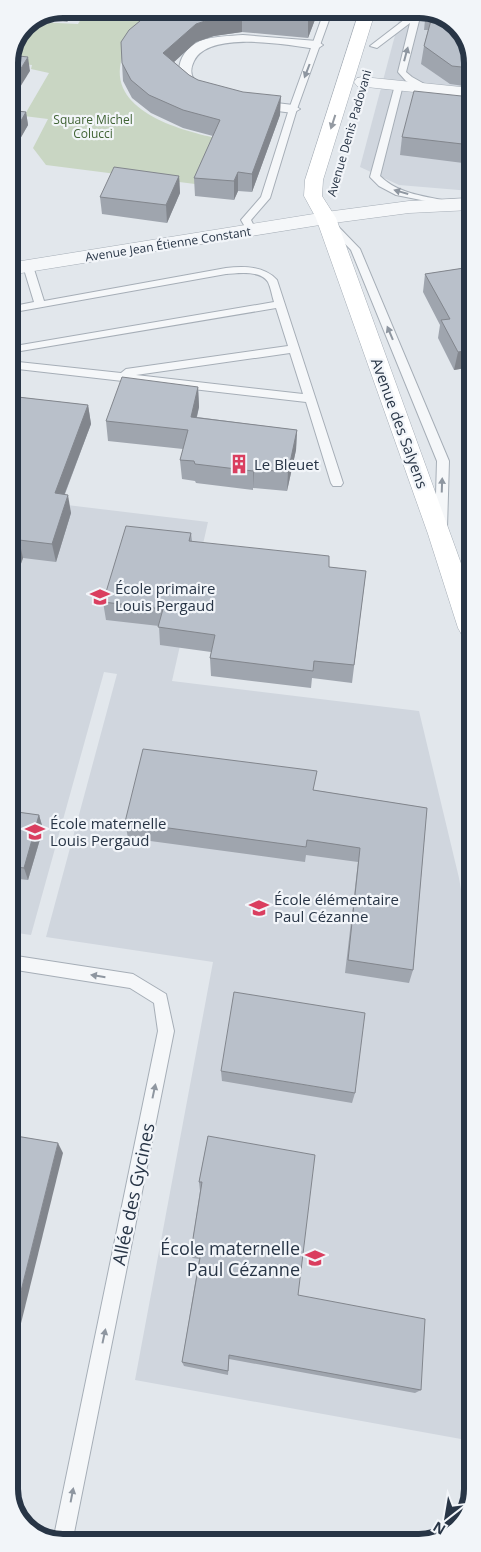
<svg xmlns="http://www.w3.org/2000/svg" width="481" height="1552" font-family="'Open Sans',sans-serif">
	<rect width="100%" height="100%" fill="#e2e7ec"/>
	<!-- built -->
	<g fill="#d0d6de">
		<polygon points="402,9 423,9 454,22 471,49 471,191 399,185 360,167"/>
		<polygon points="9,498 208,522 172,681 419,711 459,878 472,954 472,1441 135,1380 213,962 46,937 117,674 104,672 31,935 10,932"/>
	</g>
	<!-- green -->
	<path fill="#c9d6c3" d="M87 9H207L122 58C106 110 179 130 216 138L195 184 46 165 33 148 48 119 24 116 49 73 31 69 32 65 13 63 38 22 78 24Z"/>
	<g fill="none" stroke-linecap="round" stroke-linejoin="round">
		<defs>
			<g id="service">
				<polygon points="325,9 333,9 297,109 270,198 251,220 256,230 254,232 248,232 241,220 261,197 289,109"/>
				<polygon points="414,9 422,9 406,72 412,77 428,86 428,90 425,91 406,81 398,72 410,23 377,48 370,46 413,13"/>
				<path d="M399 82 403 85 380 176C399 195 427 196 451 202V206L396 195 379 186 370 177 395 85Z"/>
				<polygon points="329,219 332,220 360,249 449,461 447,528 445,531 441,532 435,528 437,461 351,250 324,222"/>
				<path d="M28 263 33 266 44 301 226 268C244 266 264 266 277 280L343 483 341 486H333L331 483 306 402 9 368V361L121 373 126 369 288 346 276 308 9 353V347L274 302C272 296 271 288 268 282 260 270 238 273 226 274L9 313V307L34 302 23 266ZM290 353 303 394 136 375Z"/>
				<polygon points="10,955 133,974 166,994 174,1031 72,1543 58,1543 53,1541 158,1031 154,1003 130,988 10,969"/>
			</g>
			<g id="pedestrian">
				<path d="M243 35 317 41 323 45 317 49C288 45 209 30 194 61 191 67 190 74 194 79 197 85 204 87 208 92L201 96C170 88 174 52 200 41 214 36 229 36 243 35Z"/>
				<polygon points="252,100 293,105 300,109 293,113 247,107 245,104 247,101"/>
			</g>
			<polygon id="minor" points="363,77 471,88 471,98 357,86 354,82 357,78"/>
			<polygon id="tertiary" points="471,198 471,210 409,213 326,224 9,275 9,263 326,212 409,201"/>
			<polygon id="secondary" points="360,9 376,9 323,180 322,196 336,218 471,591 471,638 462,635 458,628 428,534 316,218 304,196 305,180"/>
		</defs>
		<!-- service casing -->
		<use href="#service" stroke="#a6aeb7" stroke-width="2"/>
		<!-- pedestrian casing -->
		<use href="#pedestrian" stroke="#a6aeb7" stroke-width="2"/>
		<!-- minor casing -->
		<use href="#minor" stroke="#a6aeb7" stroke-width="1"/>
		<!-- tertiary casing -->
		<use href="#tertiary" stroke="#a6aeb7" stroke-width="1"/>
		<!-- secondary casing -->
		<use href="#secondary" stroke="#a6aeb7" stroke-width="1"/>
		<!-- service -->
		<use href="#service" fill="#f5f7f9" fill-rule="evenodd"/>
		<!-- pedestrian -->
		<use href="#pedestrian" fill="#f5f7f9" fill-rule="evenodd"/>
		<!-- minor -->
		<use href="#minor" fill="#f5f7f9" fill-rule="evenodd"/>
		<!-- tertiary -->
		<use href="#tertiary" fill="#f5f7f9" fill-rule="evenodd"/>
		<!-- secondary -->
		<use href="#secondary" fill="#fff" fill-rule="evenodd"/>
	</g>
	<!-- wall -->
	<g fill="#9fa5ae">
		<polygon points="62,9 75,9 67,22 37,19"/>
		<polygon points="160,9 319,9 308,38 242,32 214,36 196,42 174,62 189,75 198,80 280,115 252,192 238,191 234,200 195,196 194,178 213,136 183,128 151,113 132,98 123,81 122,63"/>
		<polygon points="426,10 454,22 470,49 471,87 450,84 421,64 424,46 428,30 424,30"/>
		<polygon points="471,97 471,164 400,155 402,137"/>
		<polygon points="9,110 26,112 28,125 12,153 9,152"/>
		<polygon points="179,176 180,193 167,223 102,214 100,197"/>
		<polygon points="464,268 471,367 454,370 438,338 440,325 423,292 425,274"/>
		<polygon points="198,387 199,407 197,417 297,430 296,450 287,491 253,488 253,490 196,483 195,481 182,479 180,460 183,449 108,441 106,421"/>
		<polygon points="9,396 88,405 91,424 65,494 71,513 56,562 23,558 9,597"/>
		<polygon points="191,533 192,541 329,567 366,571 352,683 312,678 311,688 211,676 210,658 211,652 160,645 159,626 106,620 103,602"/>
		<polygon points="314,790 427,808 413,970 409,983 345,973 358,862 306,855 305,862 128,838 125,822"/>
		<polygon points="10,811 39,815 43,829 28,880 10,878"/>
		<polygon points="221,1071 355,1093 352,1103 222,1081"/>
		<polygon points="208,1136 298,1295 421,1390 415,1393 229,1359 228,1375 184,1366 182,1362 199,1259 192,1258 191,1251 200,1191 199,1182"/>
	</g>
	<!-- shaded-wall -->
	<g fill="#82868d">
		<polygon points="66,9 75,9 67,22 65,10"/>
		<polygon points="313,9 319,9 308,38 308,20"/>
		<polygon points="242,14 242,32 214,36 196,42 164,71 163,53 196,24 214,18"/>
		<polygon points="28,57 30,71 9,105 9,88"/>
		<polygon points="281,96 280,115 252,192 252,174"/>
		<polygon points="26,112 28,125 12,153 10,140"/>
		<polygon points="238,172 238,191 234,200 234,181"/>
		<polygon points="179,176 180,193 167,223 166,205"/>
		<polygon points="471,350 471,367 454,370 458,352"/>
		<polygon points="198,387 199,407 192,436 191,417"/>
		<polygon points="88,405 91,424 58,511 55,493"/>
		<polygon points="297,430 296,450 287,491 288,472"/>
		<polygon points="254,469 253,488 253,490 253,471"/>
		<polygon points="68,495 71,513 56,562 52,544"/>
		<polygon points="19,540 23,558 9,597 9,567"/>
		<polygon points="39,815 43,829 28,880 24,868"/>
		<polygon points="58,1143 63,1153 10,1368 10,1335"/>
	</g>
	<!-- building -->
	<g fill="#b9c0ca" stroke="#82868d">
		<polygon points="160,9 313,9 308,20 242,14 214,18 196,24 163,53 189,75 198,80 243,92 281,96 252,174 238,172 234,181 194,178 220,120 183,110 149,95 131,80 122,63 121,42 129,30 146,16"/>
		<polygon points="433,13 454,22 470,49 471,68 452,66 424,46"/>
		<polygon points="10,55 28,57 9,88 9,59"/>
		<polygon points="414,91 471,97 471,145 402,137"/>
		<polygon points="9,110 26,112 10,140 9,139"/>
		<polygon points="114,167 179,176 166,205 100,197"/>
		<polygon points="464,268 471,279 471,350 458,352 441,320 450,319 425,274"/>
		<polygon points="122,377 198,387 191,417 297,430 288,472 254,469 253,471 195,464 194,461 180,460 188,430 106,421"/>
		<polygon points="9,396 88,405 55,493 68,495 52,544 19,540 9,567"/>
		<polygon points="126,526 191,533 189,541 329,556 329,567 366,571 354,665 314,661 313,671 210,658 215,635 158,627 163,609 103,602"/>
		<polygon points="143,749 317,771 313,790 427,808 413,970 348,960 360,848 307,840 306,847 125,822"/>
		<polygon points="10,811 39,815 24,868 10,866"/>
		<polygon points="234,992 365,1013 355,1093 221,1071"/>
		<polygon points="10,1135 58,1143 10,1335"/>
		<polygon points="208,1136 315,1155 298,1295 425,1319 421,1390 229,1355 228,1371 182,1362 201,1252 191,1251 202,1182 199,1182"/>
	</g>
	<!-- one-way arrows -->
	<defs><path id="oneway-solid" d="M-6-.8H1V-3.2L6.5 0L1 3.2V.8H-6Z" transform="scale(1.25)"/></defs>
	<g fill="#8e96a0">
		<use href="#oneway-solid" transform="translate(406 54) rotate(-75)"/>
		<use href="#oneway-solid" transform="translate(307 71) rotate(111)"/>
		<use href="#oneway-solid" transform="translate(401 192) rotate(-164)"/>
		<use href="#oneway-solid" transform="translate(390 333) rotate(-113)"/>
		<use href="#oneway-solid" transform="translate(442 485) rotate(-88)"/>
		<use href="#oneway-solid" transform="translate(98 976) rotate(-171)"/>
		<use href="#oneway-solid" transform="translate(154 1091) rotate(-78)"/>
		<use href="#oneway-solid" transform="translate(104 1336) rotate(-78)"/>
		<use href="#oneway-solid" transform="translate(72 1495) rotate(-79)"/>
	</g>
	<use fill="#949aa2" href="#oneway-solid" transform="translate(333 122) rotate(108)"/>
	<!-- icons -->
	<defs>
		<symbol id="building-bare" viewBox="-9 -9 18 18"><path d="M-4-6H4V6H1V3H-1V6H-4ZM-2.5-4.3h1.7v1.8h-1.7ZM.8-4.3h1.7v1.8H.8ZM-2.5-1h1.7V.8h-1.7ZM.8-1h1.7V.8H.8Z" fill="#da3e5f" stroke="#f2f5f9" stroke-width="2.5" paint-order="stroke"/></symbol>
		<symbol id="school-bare" viewBox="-9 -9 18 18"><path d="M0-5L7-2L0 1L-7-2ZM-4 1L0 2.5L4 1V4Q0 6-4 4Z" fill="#da3e5f" stroke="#f2f5f9" stroke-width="2.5" paint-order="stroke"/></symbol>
	</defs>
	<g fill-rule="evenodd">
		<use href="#building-bare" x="225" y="450" width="28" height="28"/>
		<use href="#school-bare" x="86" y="583" width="28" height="28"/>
		<use href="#school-bare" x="21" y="818" width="28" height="28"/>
		<use href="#school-bare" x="245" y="894" width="28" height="28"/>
		<use href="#school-bare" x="301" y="1244" width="28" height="28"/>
	</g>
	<g text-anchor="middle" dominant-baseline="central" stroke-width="4.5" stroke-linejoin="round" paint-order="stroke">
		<!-- far-park labels -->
		<g font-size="12" fill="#406334" stroke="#f2f5f9">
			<text x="93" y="119">Square Michel<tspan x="93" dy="14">Colucci</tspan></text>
		</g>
		<!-- far-street labels -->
		<g font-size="12" fill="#283546" stroke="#f2f5f9">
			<text transform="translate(349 133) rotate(-74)">Avenue Denis Padovani</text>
			<text transform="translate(168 244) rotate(-9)">Avenue Jean Étienne Constant</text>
		</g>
		<!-- street labels -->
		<g font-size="15" fill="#283546" stroke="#f2f5f9">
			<text transform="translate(400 423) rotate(70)">Avenue des Salyens</text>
		</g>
		<!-- poi labels -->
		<g font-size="15" fill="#283546" stroke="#f2f5f9" text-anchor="start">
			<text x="254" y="464">Le Bleuet</text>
			<text x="115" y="588">École primaire<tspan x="115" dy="17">Louis Pergaud</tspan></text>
			<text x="50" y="823">École maternelle<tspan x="50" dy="17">Louis Pergaud</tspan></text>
			<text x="274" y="899">École élémentaire<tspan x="274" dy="17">Paul Cézanne</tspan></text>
		</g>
		<!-- near-street labels -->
		<g font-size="18" fill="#283546" stroke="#f2f5f9">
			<text transform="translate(133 1194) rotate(-78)">Allée des Gycines</text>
		</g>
		<!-- near-poi labels -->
		<g font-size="18" fill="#283546" stroke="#f2f5f9" text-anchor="end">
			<text x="300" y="1248">École maternelle<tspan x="300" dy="21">Paul Cézanne</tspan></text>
		</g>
	</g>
	<!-- crop -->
	<path d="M0 0H481V1552H0ZM63 18H419A45 45 0 0 1 464 63V1489A45 45 0 0 1 419 1534H63A45 45 0 0 1 18 1489V63A45 45 0 0 1 63 18Z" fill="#f2f5f9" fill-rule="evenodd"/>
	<path fill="none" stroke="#283546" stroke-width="6" d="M63 18H419A45 45 0 0 1 464 63V1489A45 45 0 0 1 419 1534H63A45 45 0 0 1 18 1489V63A45 45 0 0 1 63 18Z"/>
	<!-- north arrow -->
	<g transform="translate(446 1517) rotate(211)" stroke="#f2f5f9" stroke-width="4" paint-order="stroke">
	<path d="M0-4L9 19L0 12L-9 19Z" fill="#283546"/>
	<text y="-8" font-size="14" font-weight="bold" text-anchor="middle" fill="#283546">N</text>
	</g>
</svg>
